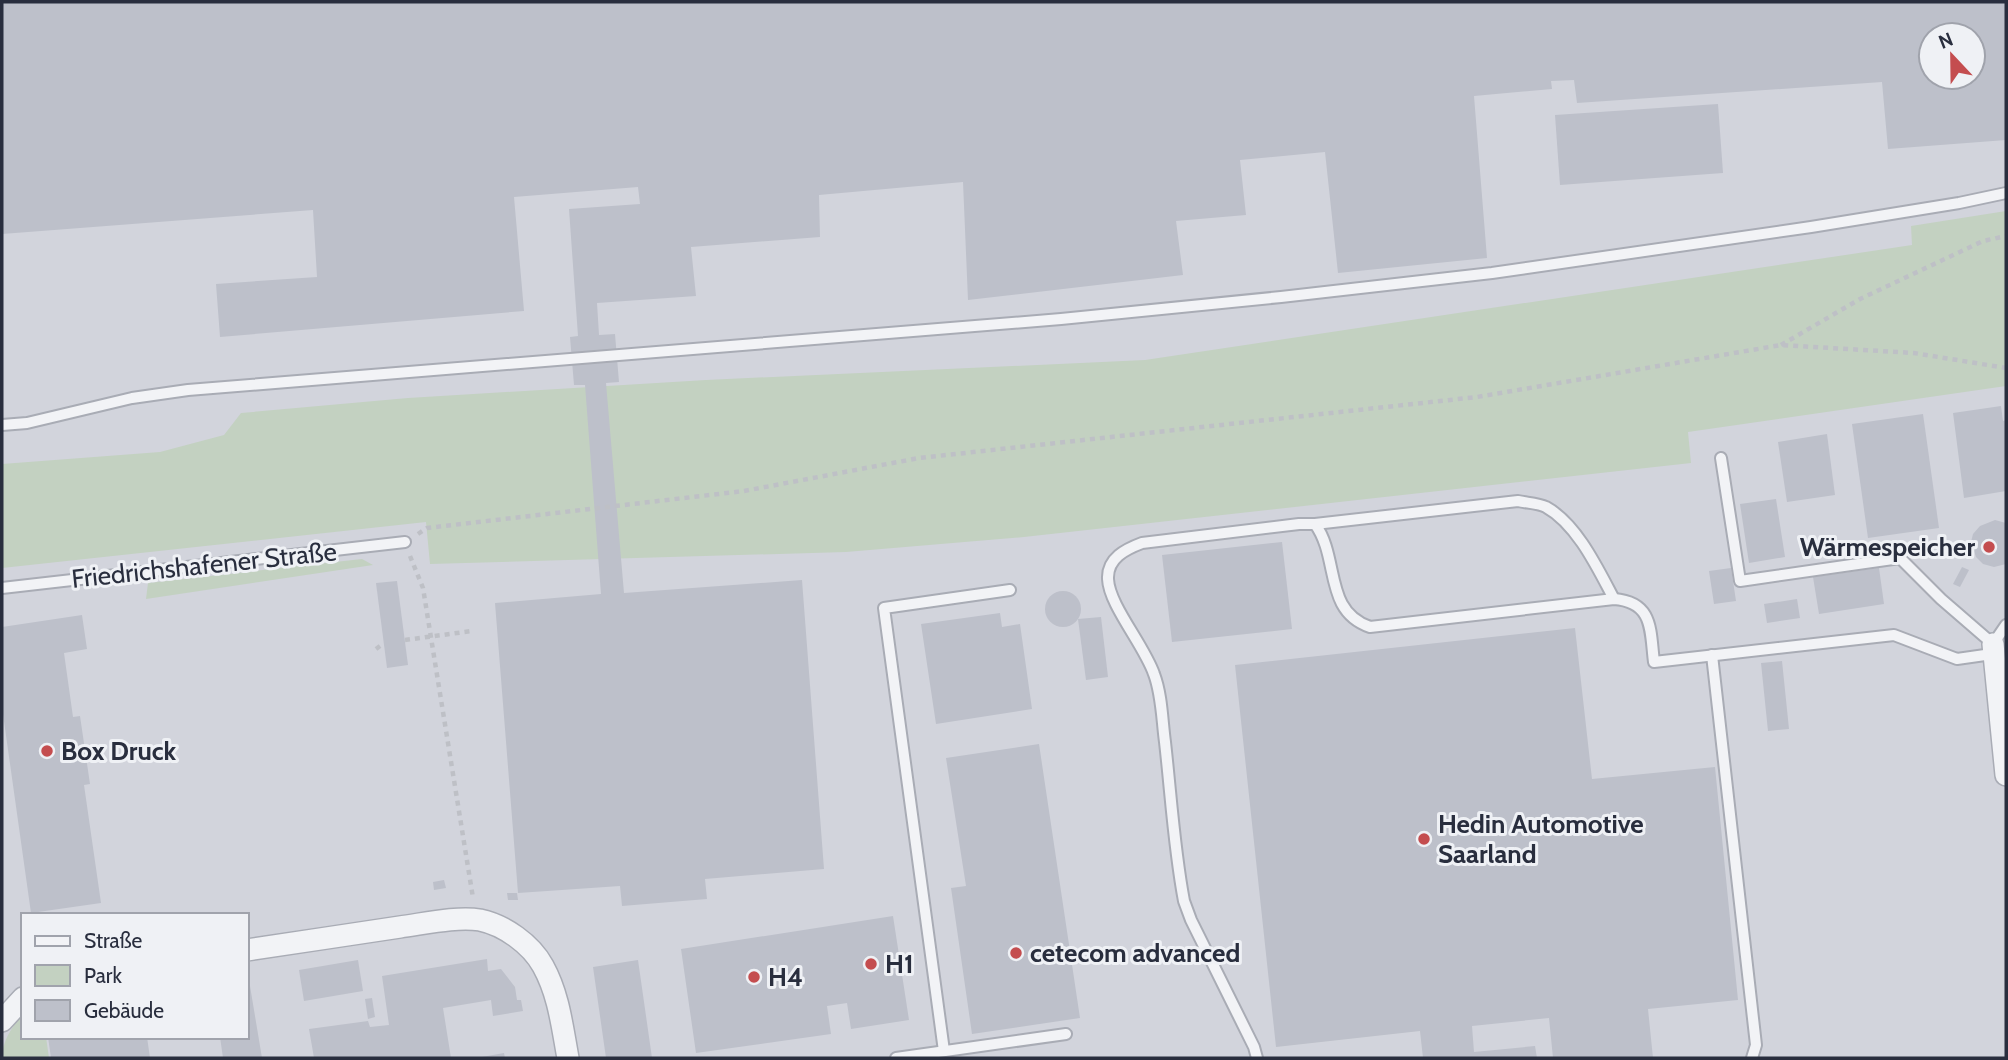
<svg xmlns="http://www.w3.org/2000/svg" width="2008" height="1060" font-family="Cabin,sans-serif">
	<rect width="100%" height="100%" fill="#e0e2e8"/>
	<!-- built -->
	<path fill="#d2d4dc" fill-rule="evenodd" d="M2 2H2006V1058H2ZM1931 35H1973V77H1931ZM23 915H247V1037H23Z"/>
	<!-- green -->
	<g fill="#c3d1c1">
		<polygon points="2006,211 2006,386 1688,432 1691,463 1024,537 846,552 430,564 426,522 2,568 2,464 160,452 224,435 241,413 408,398 706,380 1145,360 1912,245 1911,226"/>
		<polygon points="362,559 373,565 146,599 148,583"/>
		<path d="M23 1014V1037H46L49 1058H2C2 1041 12 1027 23 1014Z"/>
	</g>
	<!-- building -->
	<g fill="#bdc0ca" fill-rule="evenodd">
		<path d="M2 2H2006V140L1888 149 1882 82 1577 103 1574 80 1551 81 1552 89 1474 96 1487 258 1338 273 1325 152 1240 160 1246 215 1176 221 1183 275 968 300 963 182 819 195 820 237 691 247 696 296 597 303 599 335 615 334 619 382 606 383 624 593 802 580 824 869 705 879 707 899 622 906 620 886 518 893 495 603 601 594 585 385H574L570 337 578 336 569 209 640 204 638 187 514 197 524 311 220 337 216 284 317 277 313 210 2 234ZM1931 35H1973V77H1931Z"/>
		<polygon points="1718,104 1723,173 1560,185 1555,115"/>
		<polygon points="2001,406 2003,421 2006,420 2006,491 1964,498 1953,413"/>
		<polygon points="1923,414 1939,528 1868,538 1852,424"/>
		<polygon points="1827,434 1835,495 1787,502 1778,442"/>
		<polygon points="1776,499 1785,557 1749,563 1740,504"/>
		<polygon points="1995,520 2006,523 2006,564 1994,567 1983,564 1976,557 1971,542 1973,534 1980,526"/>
		<polygon points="1282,542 1292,629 1172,642 1162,555"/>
		<polygon points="1962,567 1969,570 1960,587 1953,584"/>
		<polygon points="1731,568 1736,601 1714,604 1709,571"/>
		<polygon points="1879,568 1884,604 1819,614 1813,577"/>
		<polygon points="397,581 408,665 387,668 376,583"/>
		<circle cx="1063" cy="609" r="18"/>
		<polygon points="1797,599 1800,618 1767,623 1764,604"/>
		<polygon points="1000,613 1002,627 1020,624 1032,709 936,724 921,624"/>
		<polygon points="82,615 87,649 64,653 73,717 80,716 90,784 84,785 101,903 31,913 2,707 2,627"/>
		<polygon points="1101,617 1108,677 1086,680 1078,619"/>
		<polygon points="1575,628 1592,779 1715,767 1738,1000 1648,1009 1653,1058 1553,1058 1549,1018 1472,1026 1474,1052 1535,1046 1537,1058 1423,1058 1420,1031 1276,1047 1235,665"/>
		<polygon points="1782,661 1789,729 1768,731 1761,663"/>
		<polygon points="1039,744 1080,1018 972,1034 951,888 966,886 946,758"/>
		<polygon points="444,880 446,888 434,890 433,882"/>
		<polygon points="507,893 517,893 518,900 508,900"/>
		<polygon points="893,916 909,1020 851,1029 847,1003 827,1006 831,1034 696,1053 681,949"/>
		<polygon points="487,959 488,971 501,969 515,987 517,1000 521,1000 523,1011 493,1016 491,1000 443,1008 451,1058 314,1058 309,1029 368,1021 370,1027 389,1025 382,976"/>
		<polygon points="358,960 363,991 304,1001 299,970"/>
		<polygon points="638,960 652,1058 606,1058 593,967"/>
		<polygon points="247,986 250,986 262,1058 223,1058 220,1037 247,1037"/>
		<polygon points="372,998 375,1017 368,1019 365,999"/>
		<polygon points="48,1037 84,1037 84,1039 147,1037 150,1058 51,1058"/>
		<polygon points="504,1053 505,1058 482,1058 482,1057"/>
	</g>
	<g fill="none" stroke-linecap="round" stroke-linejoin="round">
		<defs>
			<g id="lane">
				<polyline points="2,425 27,423 132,398 188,390 1061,319 1281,297 1492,273 1811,227 1959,203 2006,193"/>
				<polyline points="1721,458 1740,581 1900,558 1941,599 1993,644 2006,625"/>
				<path d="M1315 524 1518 501C1527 503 1538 503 1546 507 1577 524 1598 569 1614 599"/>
				<polyline points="2,588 405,542"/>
				<polyline points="1712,655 1756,1045 1752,1058"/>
				<polyline points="944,1051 884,608 1010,590"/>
				<polyline points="896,1058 1066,1034"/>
				<path d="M1257 1058 1254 1047 1191 920 1184 901C1174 849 1171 795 1165 742 1162 720 1162 695 1154 674 1144 645 1109 605 1108 579 1107 558 1126 549 1142 543L1299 524H1315C1340 558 1323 611 1370 627L1614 599C1654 602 1650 631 1654 662L1894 635 1957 659 1992 654"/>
			</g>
			<g id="street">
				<polyline points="1993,644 2006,775"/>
				<path d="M247 950C298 942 349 935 400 927 423 924 457 916 480 920 504 925 531 944 543 966 559 995 562 1026 568 1058"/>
				<polyline points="2,1021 23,998"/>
			</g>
		</defs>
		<!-- lane casing -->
		<use href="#lane" stroke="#a9acb5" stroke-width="14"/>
		<!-- street casing -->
		<use href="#street" stroke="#a9acb5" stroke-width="24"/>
		<!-- path -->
		<g stroke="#bec0c6" stroke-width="4.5" stroke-dasharray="5 5" stroke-linecap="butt">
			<polyline points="1781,345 1860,299 1983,241 2006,236"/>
			<polyline points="418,534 427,528 744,491 919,458 1477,397 1781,345 1914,353 2006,368"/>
			<polyline points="410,556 423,588 473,898"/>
			<polyline points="405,640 472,631"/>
			<polyline points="376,649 384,643"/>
		</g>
		<!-- lane -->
		<use href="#lane" stroke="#f2f3f6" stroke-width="10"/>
		<!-- street -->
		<use href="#street" stroke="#f2f3f6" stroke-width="21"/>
	</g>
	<!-- markers -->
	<g fill="#c44d4f" stroke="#eff1f5" stroke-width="2.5">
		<circle cx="1989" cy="547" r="7"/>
		<circle cx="47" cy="751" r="7"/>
		<circle cx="1424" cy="839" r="7"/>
		<circle cx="1016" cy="953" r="7"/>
		<circle cx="871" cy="964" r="7"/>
		<circle cx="754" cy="977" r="7"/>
	</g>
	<g text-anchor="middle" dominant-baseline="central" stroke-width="6" stroke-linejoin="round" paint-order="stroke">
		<!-- poi labels -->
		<g font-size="26" font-weight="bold" fill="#292e3e" stroke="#eff1f5" text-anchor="start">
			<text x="1975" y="547" text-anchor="end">Wärmespeicher</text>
			<text x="61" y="751">Box Druck</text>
			<text x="1438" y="824">Hedin Automotive<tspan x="1438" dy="30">Saarland</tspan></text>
			<text x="1030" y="953">cetecom advanced</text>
			<text x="885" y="964">H1</text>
			<text x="768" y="977">H4</text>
		</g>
		<!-- street labels -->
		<g font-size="26" fill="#292e3e" stroke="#eff1f5">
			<text transform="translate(204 565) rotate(-6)">Friedrichshafener Straße</text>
		</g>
	</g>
	<!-- border -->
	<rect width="2008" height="1060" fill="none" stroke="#292e3e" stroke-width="7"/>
	<!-- legend -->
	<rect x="21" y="913" width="228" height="126" fill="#eff1f5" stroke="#a0a3ac" stroke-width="2"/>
	<rect x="35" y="936" width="35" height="10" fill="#f2f3f6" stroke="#a0a3ac" stroke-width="2"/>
	<text x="84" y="948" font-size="21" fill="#292e3e">Straße</text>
	<rect x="35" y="965" width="35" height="21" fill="#c3d1c1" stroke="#a0a3ac" stroke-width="2"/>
	<text x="84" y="983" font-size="21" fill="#292e3e">Park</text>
	<rect x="35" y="1000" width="35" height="21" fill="#bdc0ca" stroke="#a0a3ac" stroke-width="2"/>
	<text x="84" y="1018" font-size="21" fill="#292e3e">Gebäude</text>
	<!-- north arrow -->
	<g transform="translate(1952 56) rotate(338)"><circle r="33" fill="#eff1f5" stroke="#a0a3ac" stroke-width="2"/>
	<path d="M0-5L12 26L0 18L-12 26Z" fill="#c44d4f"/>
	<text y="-10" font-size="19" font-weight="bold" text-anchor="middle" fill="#292e3e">N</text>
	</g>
</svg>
